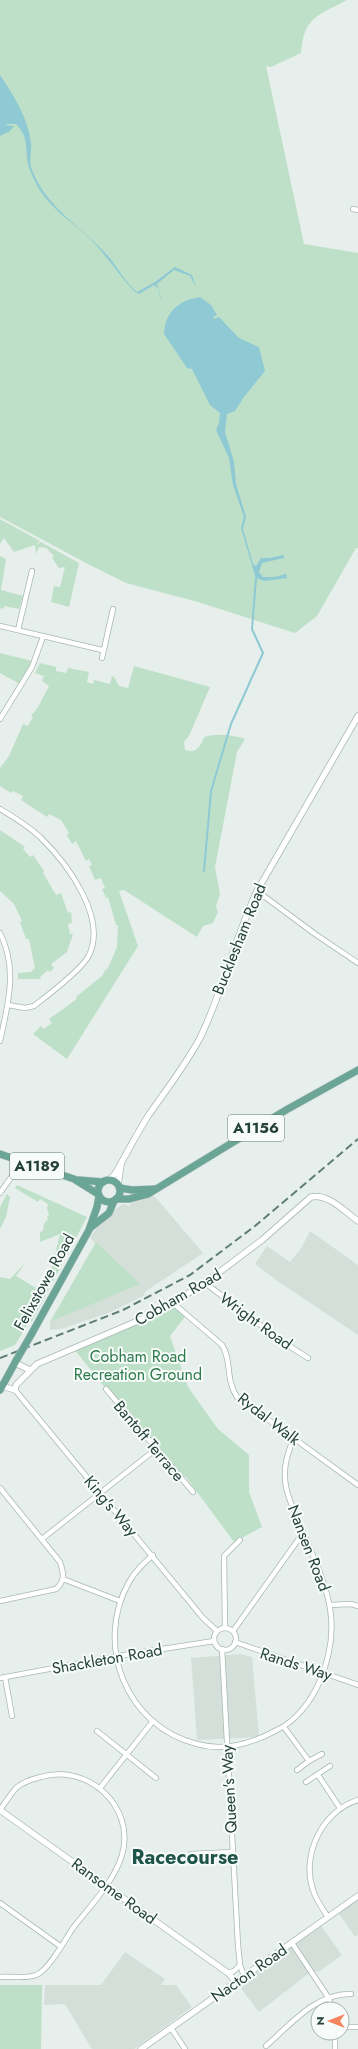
<svg xmlns="http://www.w3.org/2000/svg" width="358" height="2049" font-family="Jost,sans-serif">
	<rect width="100%" height="100%" fill="#e6efeb"/>
	<!-- built -->
	<g fill="#d4dfda">
		<polygon points="153,1196 157,1199 203,1253 146,1291 143,1296 111,1312 61,1329 50,1330 50,1322 139,1284 90,1238 96,1229 118,1207 124,1204 129,1206 131,1203"/>
		<polygon points="310,1231 358,1265 358,1335 279,1282 255,1264 267,1246 290,1262 302,1247"/>
		<polygon points="241,1654 252,1657 259,1737 197,1740 191,1658"/>
		<polygon points="358,1896 358,1935 355,1937 337,1911"/>
		<polygon points="319,1923 342,1955 320,1971 308,1974 259,2012 236,1982"/>
		<polygon points="125,1952 165,1979 161,1985 176,1985 192,2007 134,2049 92,2049 65,2004 44,2005 45,1985 101,1985"/>
	</g>
	<!-- green -->
	<g fill="#bfe0c8">
		<path d="M0 0H347C317 16 304 17 301 53L271 67 266 66 304 244 358 253V548H356L317 616 295 633 198 602 126 583 86 563 0 517Z"/>
		<polygon points="0,519 40,541 36,545 41,542 79,563 69,607 51,602 54,586 60,587 65,567 59,568 52,558 54,556 46,548 39,547 36,554 35,545 14,552 4,538 0,544"/>
		<polygon points="0,556 6,559 1,590 23,596 19,609 4,606 4,609 0,608"/>
		<polygon points="0,653 32,661 20,684 0,673"/>
		<path d="M40 663 56 667V671L66 673 68 668 89 672 87 682 93 684 94 680 110 684 112 676 114 677 119 686 128 688 134 666 210 687 189 736 184 742 185 750C196 754 201 746 204 737 217 733 233 735 245 739L237 752 215 867 220 894 216 906 218 912 213 923 203 926 197 937 124 890 119 891 138 946 67 1059 33 1034 41 1026 44 1029 52 1023 49 1019 77 999 76 997 102 976 106 969 107 970 117 947 118 925H116L108 897 106 898 102 889 105 888 101 878 95 880 89 866 92 865 89 859 86 861 76 841 72 844 67 835 69 833 61 820 49 814 47 817 21 800 23 796 13 791 11 793 0 786V768L9 756 23 724 28 726 33 717 31 716 38 707 49 686 42 681 44 676 35 673Z"/>
		<polygon points="0,830 25,847 23,849 30,857 33,855 44,871 43,873 56,895 61,893 68,913 71,912 72,923 68,924 70,934 73,934 67,952 51,964 54,968 50,972 48,970 40,977 41,979 18,979 18,973 31,972 35,968 29,939 26,939 20,922 22,921 14,904 0,891"/>
		<polygon points="17,1185 87,1217 32,1321 27,1325 15,1345 0,1351 0,1277 10,1279 25,1263 16,1276 38,1289 52,1267 60,1234 40,1242 40,1232 43,1231 44,1224 48,1219 47,1217 49,1215 47,1208 48,1204 40,1199 38,1202 15,1188"/>
		<polygon points="7,1194 10,1197 6,1217 0,1229 0,1207"/>
		<polygon points="96,1242 140,1284 50,1322"/>
		<polygon points="173,1303 187,1314 170,1336 188,1387 218,1429 249,1455 249,1492 262,1527 234,1542 186,1477 180,1474 106,1389 74,1349"/>
		<polygon points="0,1985 42,1985 41,2049 0,2049"/>
	</g>
	<!-- water -->
	<g fill="#8ec9d4">
		<path d="M0 75C14 96 28 118 31 143 32 151 29 159 31 167 44 207 83 227 108 256 118 268 125 282 137 292L155 282 175 267 192 275 196 287 190 276 174 270 157 284 161 298 165 304 160 297 158 288 154 285 139 294 135 292C117 273 104 251 85 234 68 219 52 209 39 189 35 181 30 172 28 164 25 146 29 138 16 124H6V125L14 126 10 131 0 136Z"/>
		<path d="M200 297 211 305 217 315 213 317 214 319 219 317 239 338 259 347 265 371 244 397 235 411 227 414 225 432 234 462 236 484 246 517 243 529 253 564 256 566 261 558H269L284 555V558L262 563 259 572 263 577H274L286 574 287 578 264 581 257 578V582L241 528 244 517 233 485 229 458 216 430 219 423 220 413 210 405 192 369 187 368 164 334C165 312 179 300 200 297Z"/>
	</g>
	<g fill="none" stroke-linecap="round" stroke-linejoin="round">
		<!-- stream -->
		<polyline stroke="#8ec9d4" stroke-width="2" points="204,871 211,791 231,724 263,653 252,629 256,578"/>
		<defs>
			<g id="minor">
				<polyline points="353,209 358,210"/>
				<polyline points="0,626 102,650"/>
				<polyline points="18,630 32,571"/>
				<polyline points="102,658 113,609"/>
				<polyline points="0,719 32,667 43,637"/>
				<path d="M0 809C14 817 28 826 40 837 67 863 109 919 88 957 80 971 47 996 34 1006L25 1008 8 1005"/>
				<polyline points="257,891 315,934 358,963"/>
				<path d="M0 933C18 968 8 1005 0 1041"/>
				<polyline points="0,1193 22,1162"/>
				<polyline points="205,1283 283,1342 308,1358"/>
				<path d="M173 1303 222 1345C232 1360 225 1379 237 1397L358 1485"/>
				<polyline points="106,1389 193,1492"/>
				<polyline points="15,1390 203,1618 217,1631"/>
				<path d="M0 1488 60 1562C64 1574 65 1581 56 1589L0 1601"/>
				<polyline points="42,1539 156,1449"/>
				<path d="M153 1555C144 1563 135 1571 129 1582 94 1645 126 1726 197 1744 225 1752 253 1743 277 1730 296 1721 311 1701 319 1683 347 1619 323 1581 299 1522 293 1508 285 1492 285 1477 284 1463 289 1451 293 1439"/>
				<polyline points="63,1579 120,1601"/>
				<polyline points="330,1605 351,1604 358,1606"/>
				<polyline points="225,1628 224,1556 240,1540"/>
				<circle cx="225" cy="1639" r="11"/>
				<polyline points="233,1631 303,1533"/>
				<polyline points="235,1642 358,1685"/>
				<polyline points="222,1649 238,1945 240,1965 244,1976"/>
				<polyline points="5,1677 12,1716"/>
				<polyline points="0,1678 130,1654 214,1641"/>
				<polyline points="284,1727 309,1761 322,1754"/>
				<polyline points="97,1731 156,1778"/>
				<polyline points="297,1770 309,1761"/>
				<polyline points="318,1775 340,1808"/>
				<polyline points="306,1782 330,1766"/>
				<polyline points="100,1788 153,1721"/>
				<path d="M0 1810C5 1803 10 1795 16 1788 23 1782 32 1779 41 1777 87 1763 136 1806 122 1855 114 1882 90 1906 73 1928 65 1940 48 1971 36 1975 26 1979 11 1976 0 1977"/>
				<polyline points="191,1854 232,1852"/>
				<polyline points="0,1903 60,1946"/>
				<path d="M328 1917C322 1908 316 1900 313 1890 301 1855 322 1811 358 1800"/>
				<polyline points="292,1943 328,1997 333,2009"/>
				<polyline points="228,1973 234,1971 240,1965"/>
				<polyline points="342,2027 358,2027"/>
				<polyline points="171,2028 185,2049"/>
				<polyline points="335,2033 335,2049"/>
				<path d="M266 2046C291 2024 316 1993 351 1994"/>
			</g>
			<g id="tertiary">
				<path d="M109 1180 115 1174C126 1155 136 1135 148 1116 166 1090 185 1066 200 1038 223 991 235 938 257 891L358 716"/>
				<polyline points="118,1185 121,1165"/>
				<polyline points="15,1363 30,1370"/>
				<path d="M2 1386 15 1390 16 1385 37 1364 154 1314 205 1283 262 1240 311 1197C328 1193 344 1211 358 1221"/>
				<polyline points="0,1810 228,1973 236,1982"/>
				<polyline points="141,2049 358,1896"/>
			</g>
			<g id="primary">
				<polyline points="0,1154 74,1179 98,1194"/>
				<polyline points="79,1180 103,1182"/>
				<circle cx="109" cy="1191" r="11"/>
				<polyline points="120,1188 132,1190 155,1189"/>
				<polyline points="116,1199 129,1199 148,1194 286,1110 358,1070"/>
				<polyline points="90,1228 109,1213 114,1201"/>
				<polyline points="31,1335 89,1230 97,1207 99,1196"/>
				<polyline points="0,1390 17,1359"/>
			</g>
		</defs>
		<!-- minor casing -->
		<use href="#minor" stroke="#a8b8b2" stroke-width="6"/>
		<!-- tertiary casing -->
		<use href="#tertiary" stroke="#a8b8b2" stroke-width="7"/>
		<!-- primary casing -->
		<use href="#primary" stroke="#c2cac8" stroke-width="8"/>
		<!-- minor -->
		<use href="#minor" stroke="#fff" stroke-width="4.5"/>
		<!-- tertiary -->
		<use href="#tertiary" stroke="#fff" stroke-width="5.5"/>
		<!-- primary -->
		<use href="#primary" stroke="#6aa596" stroke-width="7"/>
		<!-- rail -->
		<polyline stroke="#5f7d75" stroke-width="2" stroke-dasharray="8 4" stroke-linecap="butt" points="0,1358 123,1310 190,1275 255,1226 358,1139"/>
		<defs>
			<polyline id="primary-bridge" points="17,1359 31,1335"/>
		</defs>
		<!-- primary-bridge casing -->
		<use href="#primary-bridge" stroke="#c2cac8" stroke-width="8" stroke-linecap="butt"/>
		<!-- primary-bridge -->
		<use href="#primary-bridge" stroke="#6aa596" stroke-width="7"/>
	</g>
	<g text-anchor="middle" dominant-baseline="central" stroke-width="4" stroke-linejoin="round" paint-order="stroke">
		<!-- shield labels -->
		<g fill="#f7fbf9" stroke="#637a73" stroke-width="1">
			<rect x="228" y="1115" width="56" height="26" rx="3"/>
			<rect x="10" y="1153" width="54" height="26" rx="3"/>
		</g>
		<g font-size="15" font-weight="bold" fill="#24423a">
			<text x="256" y="1128">A1156</text>
			<text x="37" y="1166">A1189</text>
		</g>
		<!-- street labels -->
		<g font-size="16" fill="#24423a" stroke="#f7fbf9">
			<text transform="translate(239 939) rotate(-68)">Bucklesham Road</text>
			<text transform="translate(44 1282) rotate(-61)">Felixstowe Road</text>
			<text transform="translate(178 1297) rotate(-30)">Cobham Road</text>
			<text transform="translate(256 1321) rotate(36)">Wright Road</text>
			<text transform="translate(269 1419) rotate(38)">Rydal Walk</text>
			<text transform="translate(149 1441) rotate(50)">Bantoft Terrace</text>
			<text transform="translate(111 1506) rotate(50)">King's Way</text>
			<text transform="translate(309 1548) rotate(69)">Nansen Road</text>
			<text transform="translate(107 1659) rotate(-10)">Shackleton Road</text>
			<text transform="translate(296 1664) rotate(18)">Rands Way</text>
			<text transform="translate(229 1789) rotate(-93)">Queen's Way</text>
			<text transform="translate(114 1891) rotate(36)">Ransome Road</text>
			<text transform="translate(249 1973) rotate(-35)">Nacton Road</text>
		</g>
		<!-- park labels -->
		<g font-size="16" fill="#2d7a4b" stroke="#f7fbf9">
			<text x="138" y="1356">Cobham Road<tspan x="138" dy="18">Recreation Ground</tspan></text>
		</g>
		<!-- district labels -->
		<g font-size="20" font-weight="bold" fill="#1f5548" stroke="#f7fbf9">
			<text x="185" y="1857">Racecourse</text>
		</g>
	</g>
	<!-- north arrow -->
	<g transform="translate(330 2021) rotate(270)"><circle r="19" fill="#f7fbf9" stroke="#a3b1ad"/>
	<path d="M0-3L7 15L0 10L-7 15Z" fill="#f4845f"/>
	<text y="-6" font-size="11" font-weight="bold" text-anchor="middle" fill="#24423a">N</text>
	</g>
</svg>
